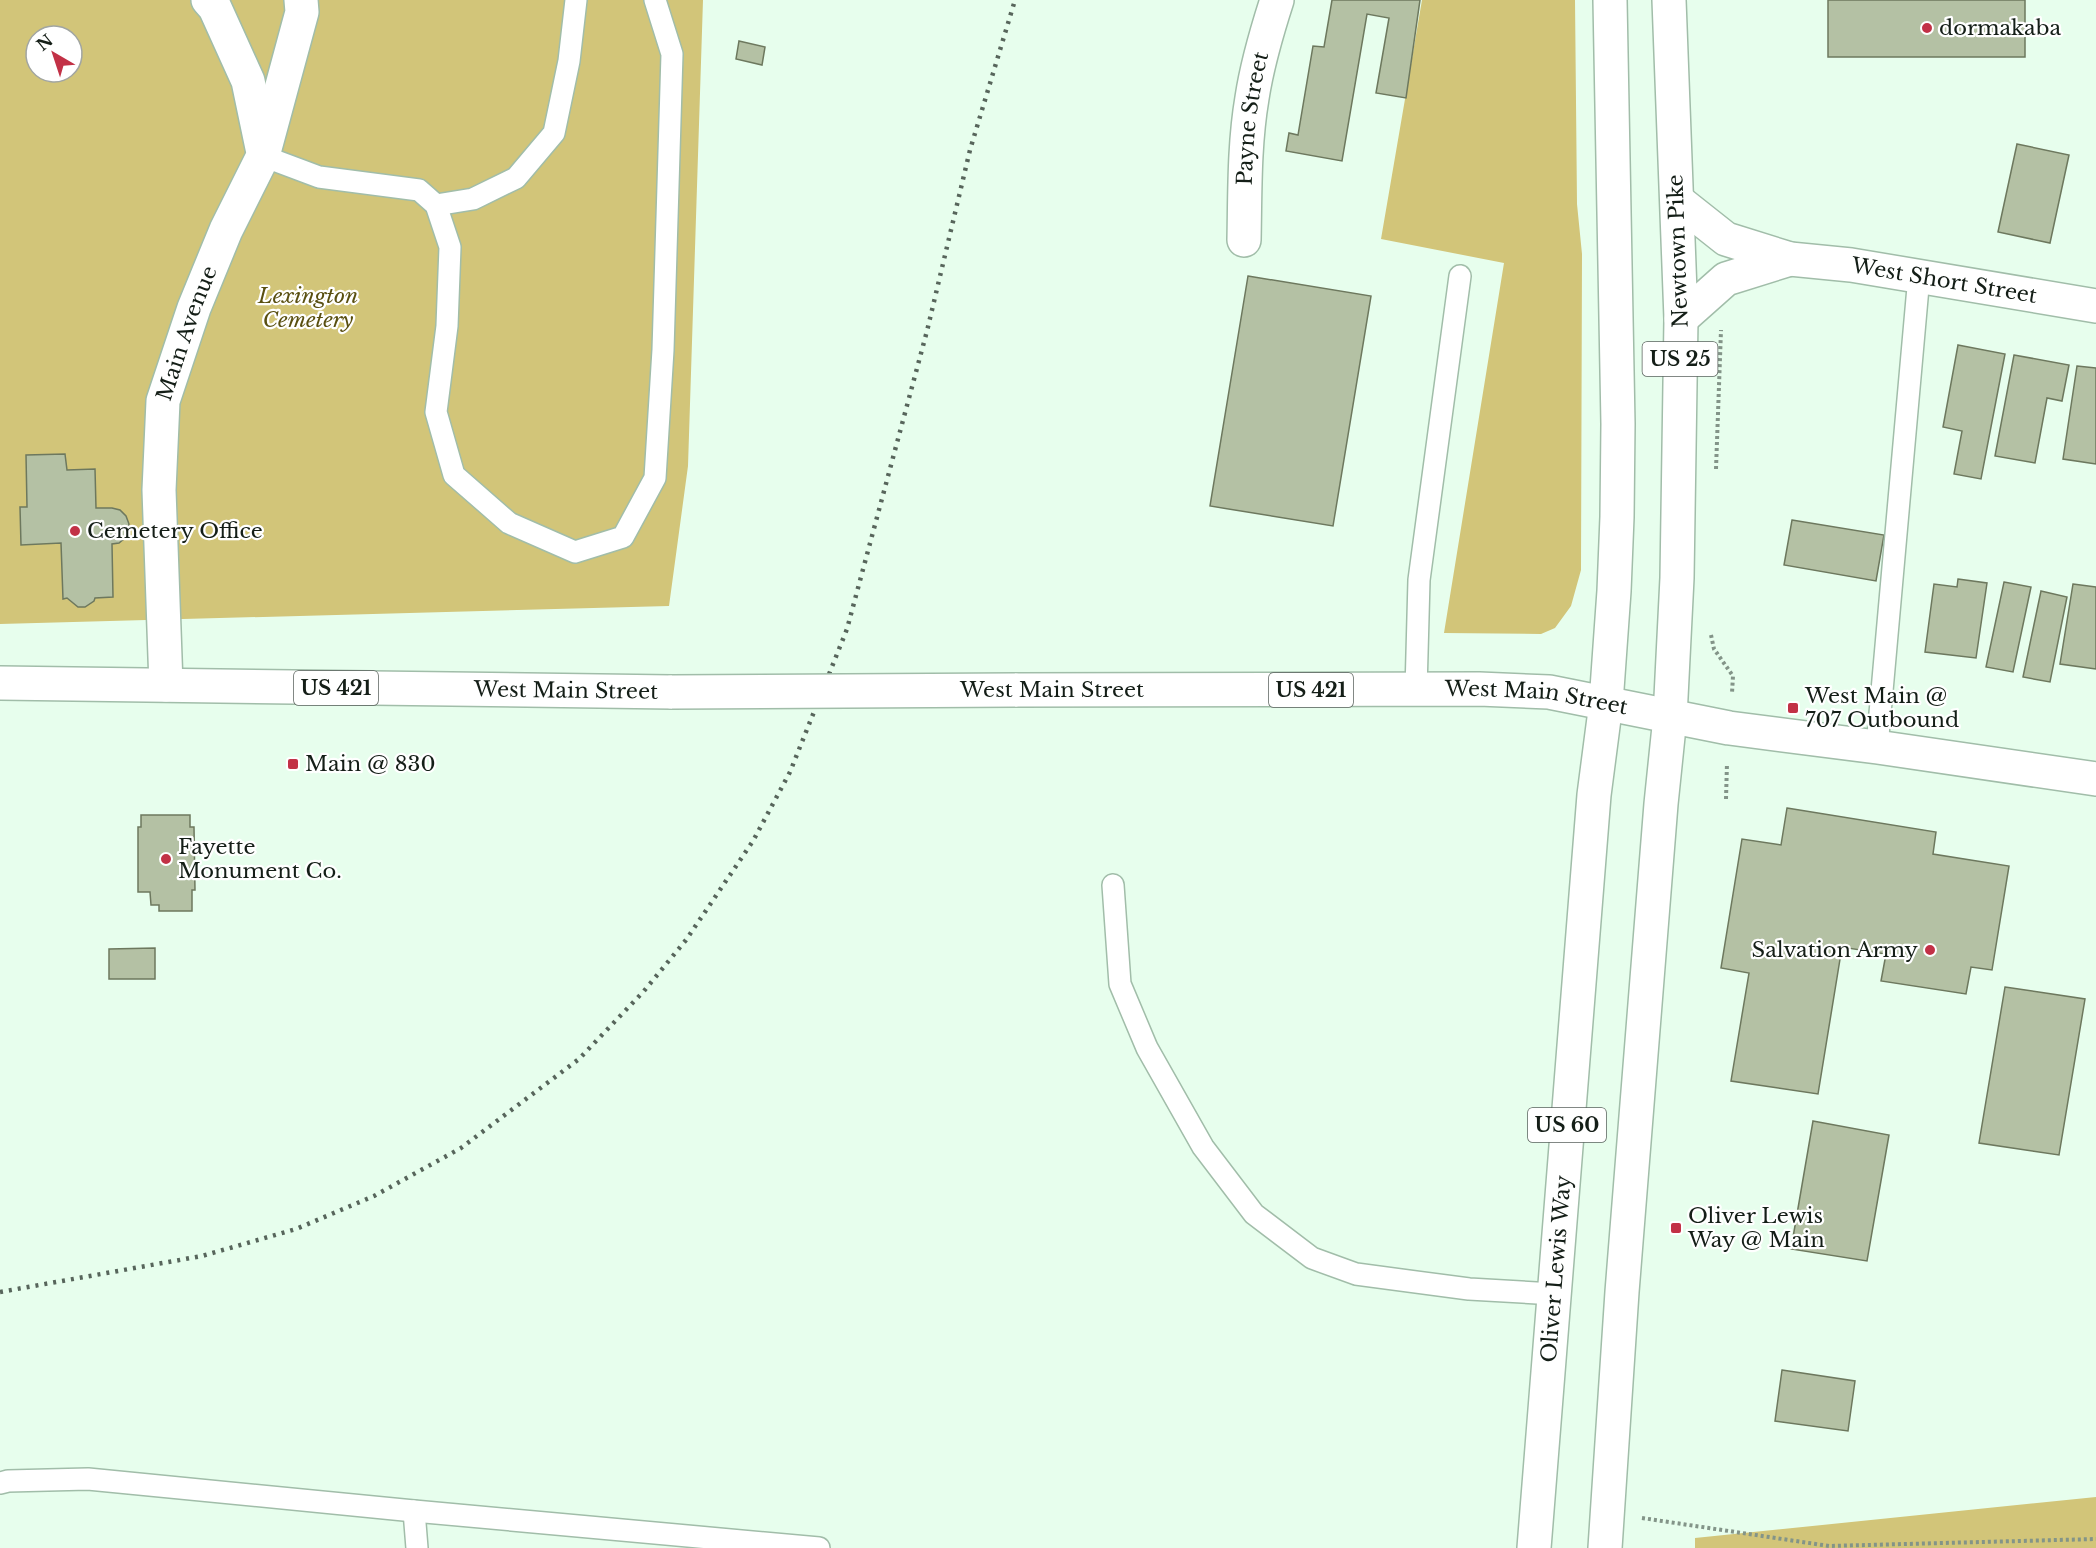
<svg xmlns="http://www.w3.org/2000/svg" width="2096" height="1548" font-family="'Libre Baskerville',serif">
	<rect width="100%" height="100%" fill="#e7feed"/>
	<!-- green -->
	<g fill="#d2c579" fill-rule="evenodd">
		<path d="M0 0H703L688 466 669 606 0 624ZM36 36H72V72H36Z"/>
		<polygon points="1422,0 1575,0 1577,204 1582,254 1581,570 1571,606 1555,628 1541,634 1444,633 1504,263 1381,239"/>
		<polygon points="2096,1497 2096,1548 1695,1548 1695,1538"/>
	</g>
	<!-- building -->
	<g fill="#b4c1a4" stroke="#6d785e" stroke-width="1.5">
		<polygon points="1332,0 1420,0 1406,98 1376,93 1389,18 1367,14 1342,161 1286,151 1289,133 1298,135 1313,46 1324,47"/>
		<rect x="1828" y="0" width="197" height="57"/>
		<polygon points="739,41 765,47 762,65 736,59"/>
		<polygon points="2017,144 2069,155 2050,243 1998,232"/>
		<polygon points="1248,276 1371,296 1333,526 1210,506"/>
		<polygon points="1958,345 2005,354 1981,479 1954,474 1962,431 1943,427"/>
		<polygon points="2014,355 2069,365 2062,401 2047,398 2035,463 1995,456"/>
		<polygon points="2077,366 2096,368 2096,464 2063,459"/>
		<polygon points="65,454 67,470 95,469 96,508 112,508 120,510 126,516 129,524 126,537 119,543 112,544 113,597 95,598 94,601 85,607 78,607 67,598 63,599 61,543 21,545 20,507 27,507 26,455"/>
		<polygon points="1792,520 1884,535 1876,581 1784,565"/>
		<polygon points="1958,579 1987,583 1976,658 1925,652 1934,584 1957,587"/>
		<polygon points="2004,582 2031,587 2013,672 1986,667"/>
		<polygon points="2073,584 2096,587 2096,669 2060,664"/>
		<polygon points="2041,591 2067,597 2050,682 2023,677"/>
		<polygon points="1787,808 1936,832 1933,854 2009,866 1992,970 1971,967 1966,994 1881,981 1886,954 1842,947 1818,1094 1731,1081 1749,973 1721,968 1742,839 1781,845"/>
		<polygon points="141,815 190,815 190,827 194,827 195,890 192,890 192,911 159,911 159,905 151,905 150,892 138,892 138,827 141,827"/>
		<polygon points="155,948 155,979 109,979 109,949"/>
		<polygon points="2005,987 2085,999 2059,1155 1979,1143"/>
		<polygon points="1813,1121 1889,1135 1867,1261 1791,1249"/>
		<polygon points="1782,1370 1855,1381 1848,1431 1775,1421"/>
	</g>
	<g fill="none" stroke-linecap="round" stroke-linejoin="round">
		<defs>
			<g id="service">
				<polyline points="263,156 319,177 419,190 436,205 450,247 447,326 436,412 454,475 509,523 575,552 623,537 655,478 663,350 672,54 655,0"/>
				<polyline points="436,205 473,199 516,178 554,133 569,61 576,0"/>
				<polyline points="1416,690 1419,580 1460,276"/>
				<polyline points="1877,747 1919,276"/>
				<polyline points="1113,885 1120,984 1147,1048 1203,1147 1254,1214 1312,1258 1356,1274 1469,1289 1554,1294"/>
				<polyline points="0,1483 8,1481 88,1479 414,1511 819,1548"/>
				<polyline points="414,1511 417,1548"/>
			</g>
			<g id="minor">
				<polyline points="208,0 215,8 248,81 262,148"/>
				<path id="s1" d="M1244 240C1245 193 1244 145 1252 98 1257 65 1267 31 1277 0"/>
				<path id="s2" d="M166 685 159 490 163 401 194 308 226 230 263 156 302 12 301 0"/>
			</g>
			<g id="secondary">
				<path id="s3" d="M1678 201 1726 239 1790 259 1851 265 2096 306"/>
				<polyline points="1681,319 1726,279 1790,259"/>
			</g>
			<g id="primary">
				<path id="s4" d="M0 683 672 692"/>
				<path id="s5" d="M1015 690 1479 689 1549 692 1729 728 1877 747 2096 779"/>
				<path id="s6" d="M1534 1548 1594 795 1606 703 1614 591 1617 517 1618 424 1610 0"/>
				<polyline points="1605,1548 1622,1292 1661,804 1670,717 1677,578 1681,319 1669,0"/>
			</g>
		</defs>
		<!-- service casing -->
		<use href="#service" stroke="#a1bda9" stroke-width="24"/>
		<!-- minor casing -->
		<use href="#minor" stroke="#a1bda9" stroke-width="36"/>
		<!-- secondary casing -->
		<use href="#secondary" stroke="#a1bda9" stroke-width="36"/>
		<!-- primary casing -->
		<use href="#primary" stroke="#a1bda9" stroke-width="36"/>
		<!-- path -->
		<g stroke="#839488" stroke-width="4" stroke-dasharray="3 3" stroke-linecap="butt">
			<polyline points="1716,469 1721,330"/>
			<polyline points="1711,635 1714,649 1733,676 1732,693"/>
			<polyline points="1726,799 1727,763"/>
			<polyline points="1642,1518 1829,1546 2096,1539"/>
		</g>
		<!-- service -->
		<use href="#service" stroke="#fff" stroke-width="21"/>
		<!-- minor -->
		<use href="#minor" stroke="#fff" stroke-width="33"/>
		<!-- secondary -->
		<use href="#secondary" stroke="#fff" stroke-width="33"/>
		<!-- primary -->
		<use href="#primary" stroke="#fff" stroke-width="33"/>
		<!-- rail -->
		<polyline stroke="#57655b" stroke-width="4.5" stroke-dasharray="3 6" stroke-linecap="butt" points="0,1292 202,1256 296,1229 374,1196 461,1148 579,1059 644,991 686,940 753,841 790,772 847,629 927,331 970,150 1015,0"/>
		<defs>
			<polyline id="primary-bridge" points="672,692 1015,690"/>
		</defs>
		<!-- primary-bridge casing -->
		<use href="#primary-bridge" stroke="#a1bda9" stroke-width="36" stroke-linecap="butt"/>
		<!-- primary-bridge -->
		<use href="#primary-bridge" stroke="#fff" stroke-width="33"/>
	</g>
	<!-- markers -->
	<g fill="#c23146" stroke="#fff" stroke-width="2">
		<circle cx="1927" cy="28" r="6"/>
		<circle cx="75" cy="531" r="6"/>
		<rect x="1787" y="702" width="12" height="12" rx="3"/>
		<rect x="287" y="758" width="12" height="12" rx="3"/>
		<circle cx="166" cy="859" r="6"/>
		<circle cx="1930" cy="950" r="6"/>
		<rect x="1670" y="1222" width="12" height="12" rx="3"/>
	</g>
	<g text-anchor="middle" dominant-baseline="central" stroke-width="4.5" stroke-linejoin="round" paint-order="stroke">
		<!-- shield labels -->
		<g fill="#fff" stroke="#5a625d" stroke-width="1.5">
			<rect x="1642.5" y="342" width="75" height="34" rx="4.5"/>
			<rect x="294" y="671" width="84" height="34" rx="4.5"/>
			<rect x="1269" y="673" width="84" height="34" rx="4.5"/>
			<rect x="1528" y="1108" width="78" height="34" rx="4.5"/>
		</g>
		<g font-size="20" font-weight="bold" fill="#141e17">
			<text x="1680" y="359">US 25</text>
			<text x="336" y="688">US 421</text>
			<text x="1311" y="690">US 421</text>
			<text x="1567" y="1125">US 60</text>
		</g>
		<!-- poi labels -->
		<g font-size="21" fill="#141e17" stroke="#fff" text-anchor="start">
			<text x="1939" y="28">dormakaba</text>
			<text x="87" y="531">Cemetery Office</text>
			<text x="1805" y="696">West Main @<tspan x="1805" dy="24">707 Outbound</tspan></text>
			<text x="305" y="764">Main @ 830</text>
			<text x="178" y="847">Fayette<tspan x="178" dy="24">Monument Co.</tspan></text>
			<text x="1918" y="950" text-anchor="end">Salvation Army</text>
			<text x="1688" y="1216">Oliver Lewis<tspan x="1688" dy="24">Way @ Main</tspan></text>
		</g>
		<!-- street labels -->
		<g font-size="21" fill="#141e17" stroke="#fff">
			<text stroke="none"><textPath href="#s1" startOffset="122">Payne Street</textPath></text>
			<text transform="translate(1678 251) rotate(-92)">Newtown Pike</text>
			<text stroke="none"><textPath href="#s3" startOffset="284">West Short Street</textPath></text>
			<text stroke="none"><textPath href="#s2" startOffset="356">Main Avenue</textPath></text>
			<text x="1052" y="690">West Main Street</text>
			<text stroke="none"><textPath href="#s4" startOffset="566">West Main Street</textPath></text>
			<text stroke="none"><textPath href="#s5" startOffset="522">West Main Street</textPath></text>
			<text stroke="none"><textPath href="#s6" startOffset="280">Oliver Lewis Way</textPath></text>
		</g>
		<!-- park labels -->
		<g font-size="21" font-style="italic" fill="#594f10" stroke="#fff">
			<text x="308" y="296">Lexington<tspan x="308" dy="24">Cemetery</tspan></text>
		</g>
	</g>
	<!-- north arrow -->
	<g transform="translate(54 54) rotate(321)"><circle r="28" fill="#ffffff" stroke="#a1a5a2" stroke-width="1.5"/>
	<path d="M0-4.5L10 22L0 15L-10 22Z" fill="#c23146"/>
	<text y="-9" font-size="16" font-weight="bold" text-anchor="middle" fill="#141e17">N</text>
	</g>
</svg>
